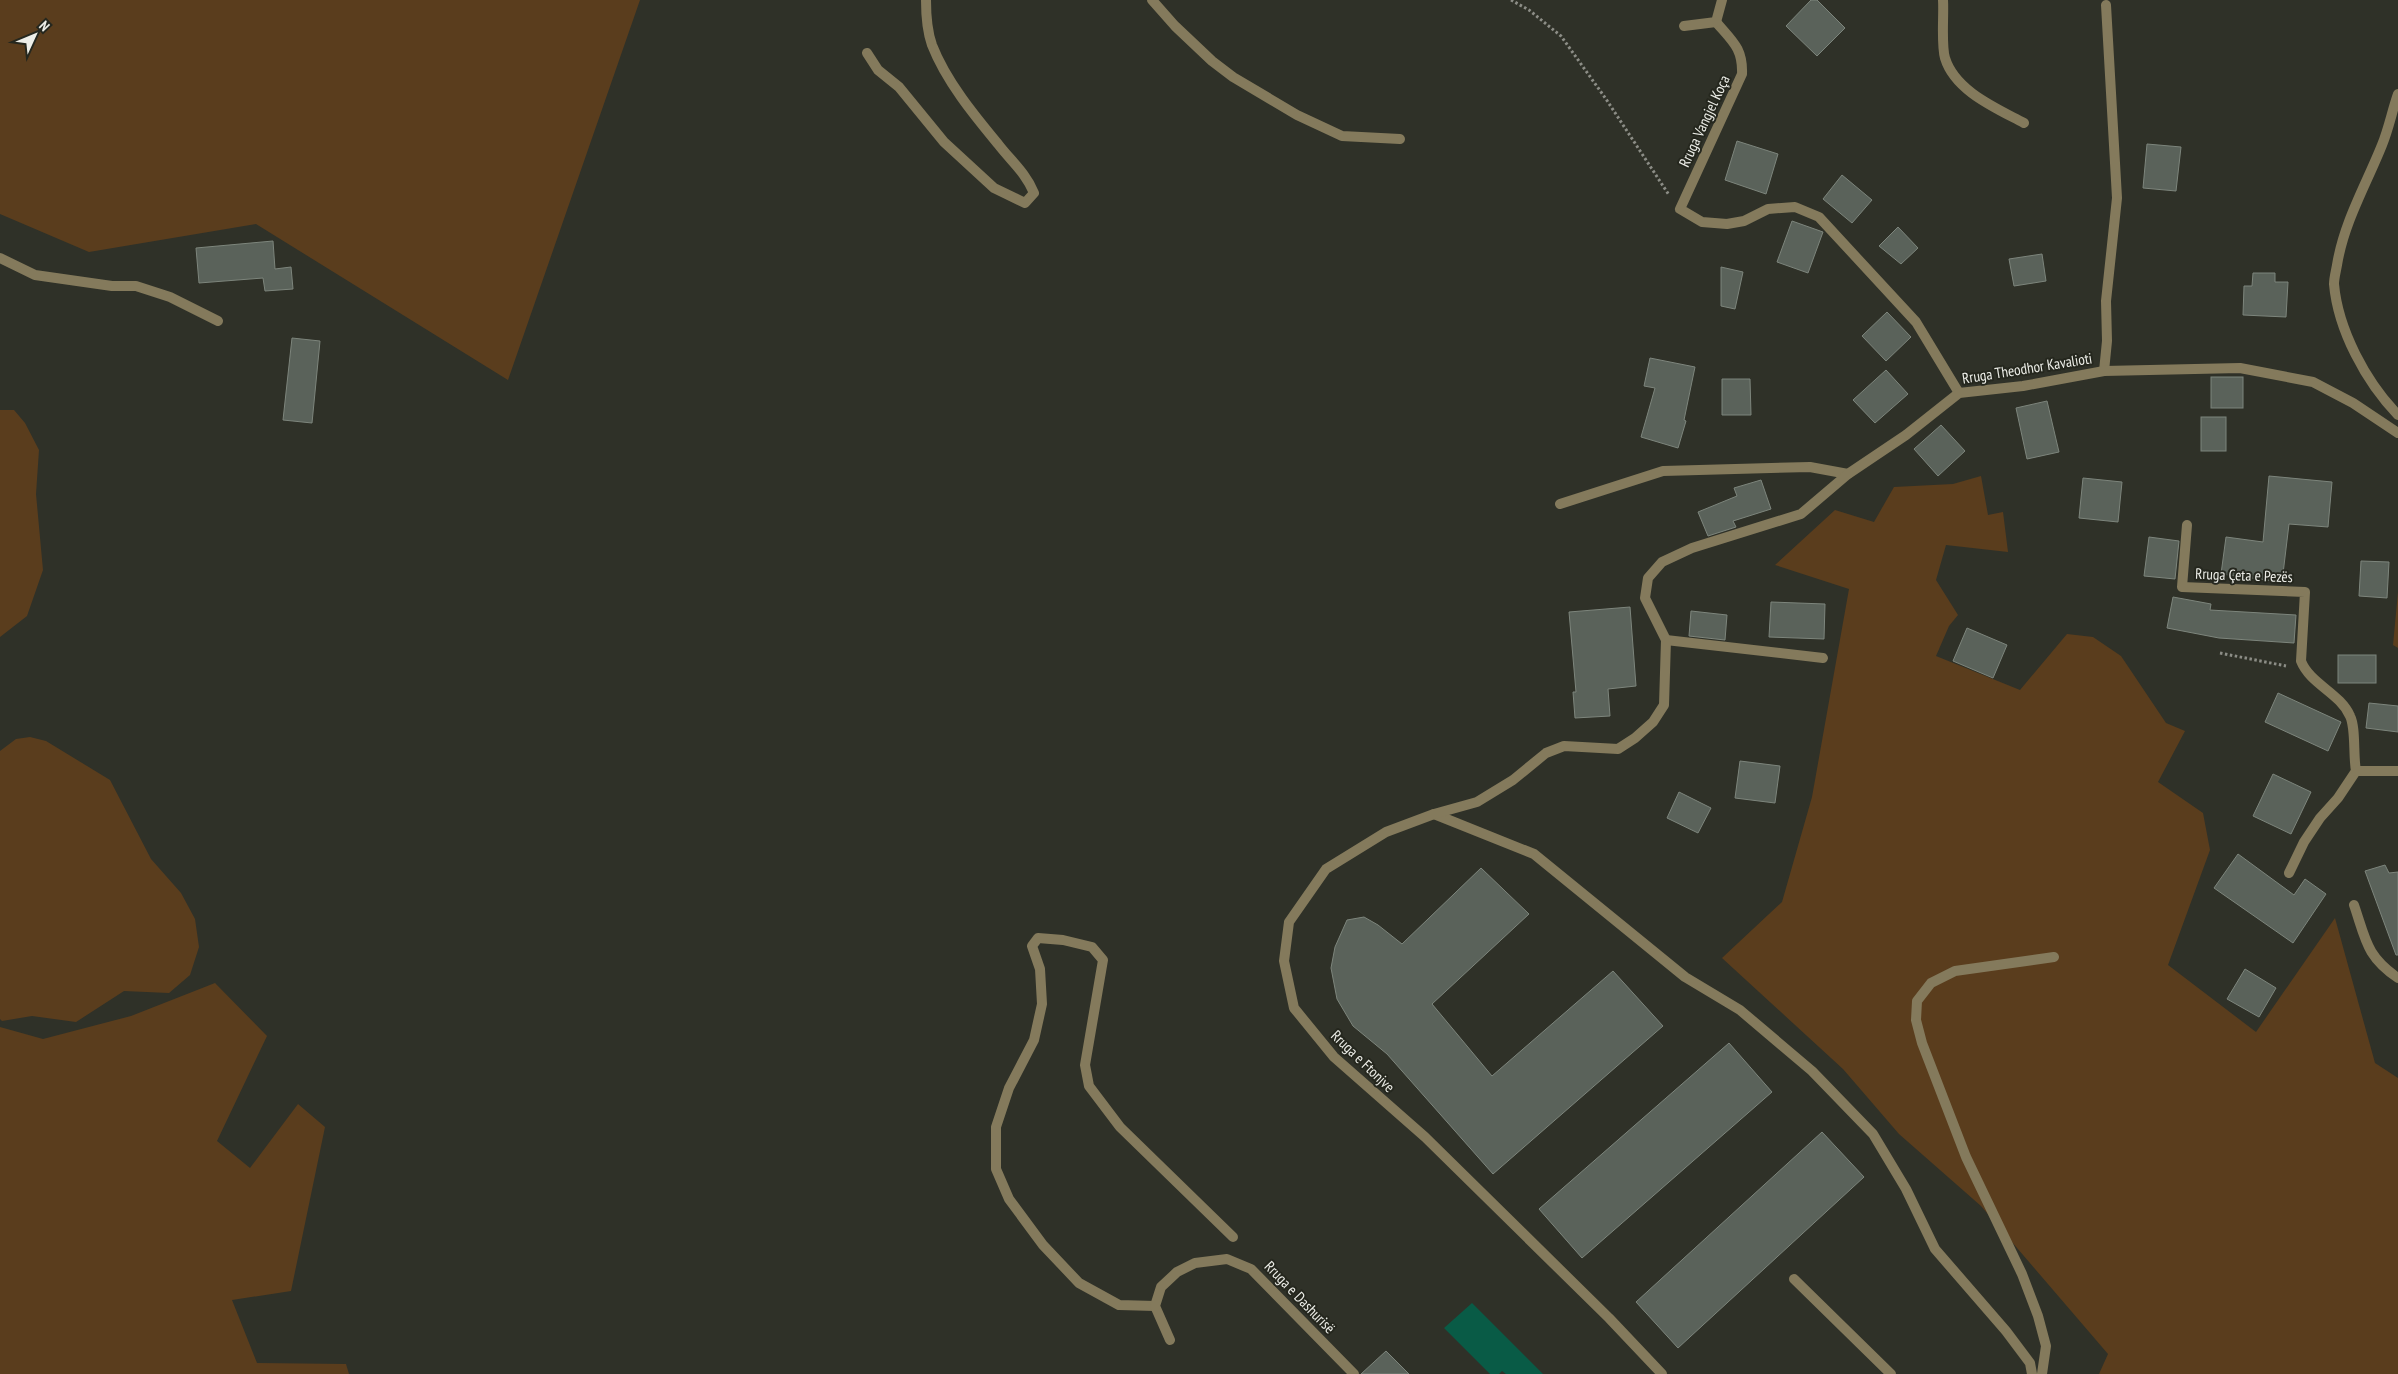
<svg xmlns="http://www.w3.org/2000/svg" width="2398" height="1374" font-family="'PT Sans Narrow',sans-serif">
	<rect width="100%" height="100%" fill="#2f3128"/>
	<!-- green -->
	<g fill="#5a3d1d">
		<polygon points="0,0 640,0 508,380 256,224 89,252 0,214"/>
		<polygon points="0,410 14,410 25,423 39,450 36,494 43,570 27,616 0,637"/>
		<polygon points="1981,476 1988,515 2003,512 2008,552 1946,545 1936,580 1958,615 1949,626 1936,656 2020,690 2067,634 2093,637 2121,656 2166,723 2185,731 2158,782 2203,813 2210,850 2168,965 2256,1032 2335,918 2375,1063 2398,1078 2398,1374 2099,1374 2108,1354 1981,1206 1899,1134 1843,1069 1722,958 1782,902 1812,797 1849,589 1775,565 1835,510 1874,522 1894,487 1953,484"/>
		<polygon points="2398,592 2398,648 2393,645"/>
		<polygon points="30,737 46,741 110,780 151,859 181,893 195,919 199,947 190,975 169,993 124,991 76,1022 32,1016 2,1021 0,1019 0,751 16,739"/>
		<polygon points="215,983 267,1036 217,1141 250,1168 298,1104 325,1127 291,1291 232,1300 257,1363 346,1364 349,1374 0,1374 0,1027 43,1039 131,1016"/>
	</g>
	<!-- water -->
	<polygon fill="#095b46" points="1472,1303 1543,1374 1506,1374 1502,1371 1499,1374 1490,1374 1444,1328"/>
	<!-- building -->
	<g fill="#5a625a" stroke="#7d857c">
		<polygon points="1811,0 1817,0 1845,28 1817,56 1786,26"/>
		<polygon points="1737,141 1778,154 1766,194 1725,180"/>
		<polygon points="2147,144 2181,147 2176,191 2143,188"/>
		<polygon points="1842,175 1872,200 1852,223 1823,199"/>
		<polygon points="1792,221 1823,232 1808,273 1777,262"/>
		<polygon points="1898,227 1918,248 1901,264 1879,246"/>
		<polygon points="273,241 275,269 291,267 293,289 265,291 263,278 199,283 196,248"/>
		<polygon points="2042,254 2046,281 2014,286 2009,259"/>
		<polygon points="1721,267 1743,272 1735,309 1721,306"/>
		<polygon points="2253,273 2275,273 2275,282 2288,282 2286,317 2243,315 2244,286 2252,286"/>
		<polygon points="1887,312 1911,337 1886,361 1862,336"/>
		<polygon points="292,338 320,341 312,423 283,420"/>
		<polygon points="1650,358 1695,367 1684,420 1686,421 1678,448 1641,437 1655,388 1644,386"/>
		<polygon points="1886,370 1908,394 1875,423 1853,400"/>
		<rect x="2211" y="377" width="32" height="31"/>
		<polygon points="1722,379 1750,379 1751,415 1722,415"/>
		<polygon points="2047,401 2059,452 2027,459 2016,408"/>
		<rect x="2201" y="417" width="25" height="34"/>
		<polygon points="1941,425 1965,451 1938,476 1914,449"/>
		<polygon points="2269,476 2332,482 2328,527 2289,524 2282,582 2221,574 2226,537 2263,542"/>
		<polygon points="2083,478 2122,482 2118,522 2079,518"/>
		<polygon points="1761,480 1771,509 1733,521 1736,527 1708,536 1698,512 1737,496 1734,488"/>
		<polygon points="2149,537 2179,541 2175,579 2144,576"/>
		<polygon points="2361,561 2389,562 2387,598 2359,596"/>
		<polygon points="2173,597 2211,604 2210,610 2296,615 2294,643 2219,638 2167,628"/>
		<polygon points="1771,602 1825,604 1824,639 1769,637"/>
		<polygon points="1630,607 1636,686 1608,689 1610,716 1575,718 1573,692 1576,692 1569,612"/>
		<polygon points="1691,611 1727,615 1725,640 1689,636"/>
		<polygon points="1967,628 2007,645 1993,678 1953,661"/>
		<rect x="2338" y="655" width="38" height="28"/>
		<polygon points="2278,693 2341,722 2328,751 2265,722"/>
		<polygon points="2369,703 2398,706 2398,732 2366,728"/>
		<polygon points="1740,761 1780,766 1775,803 1735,798"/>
		<polygon points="2273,774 2311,792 2291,834 2253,816"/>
		<polygon points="1679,792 1711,808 1698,833 1667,818"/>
		<polygon points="2238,854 2294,895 2305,879 2326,894 2293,943 2214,888"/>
		<polygon points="2385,865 2389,873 2398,872 2398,955 2396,955 2365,871"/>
		<polygon points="1481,868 1529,914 1432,1004 1492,1076 1613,971 1663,1026 1493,1174 1387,1054 1353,1026 1337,999 1331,968 1335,947 1347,920 1364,917 1378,925 1402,944"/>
		<polygon points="2245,969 2276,988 2259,1017 2227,999"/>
		<polygon points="1729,1043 1772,1092 1582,1258 1539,1209"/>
		<polygon points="1822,1132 1864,1177 1678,1348 1636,1302"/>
		<polygon points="1386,1351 1409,1374 1361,1374"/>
	</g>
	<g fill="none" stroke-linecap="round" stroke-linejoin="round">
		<!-- path -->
		<g stroke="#8c8d86" stroke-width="3" stroke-dasharray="2.5 2.5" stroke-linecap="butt">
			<polyline points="1511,0 1529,10 1561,36 1606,99 1669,195"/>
			<polyline points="2220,653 2286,666"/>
		</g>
		<!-- lane -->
		<g stroke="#847a5c" stroke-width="10">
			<path d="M2398 94C2392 111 2389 128 2382 145 2366 185 2344 222 2337 265 2336 271 2334 278 2334 284 2338 330 2366 382 2398 415"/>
			<polyline points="2104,371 2107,341 2106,301 2117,198 2106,5"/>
			<polyline points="1560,504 1663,471 1810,467 1848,474"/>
			<path d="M2187 525 2182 587 2305 592 2301 661C2310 684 2340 693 2350 716 2356 728 2353 755 2356 771L2338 798 2320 818 2304 842 2289 873"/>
			<polyline points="1666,640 1823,658"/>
			<polyline points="1434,814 1534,854 1685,977 1740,1010 1812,1071 1873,1134 1906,1189 1935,1249 2006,1331 2030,1363 2032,1374"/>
			<path d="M2354 905C2366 940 2366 956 2398 978"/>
			<polyline points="1794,1279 1891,1374"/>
			<polyline points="1155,1306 1119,1305 1079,1283 1043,1245 1009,1199 996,1169 996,1127 1009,1088 1034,1040 1042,1004 1040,969 1032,946 1038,938 1063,940 1092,947 1103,960 1085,1065 1089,1086 1120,1127 1233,1237"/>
			<polyline points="2042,1374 2046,1346 2038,1316 2022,1274 1966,1157 1922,1043 1916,1020 1917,1001 1931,983 1955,971 2054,957"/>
		</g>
		<!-- street -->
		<g stroke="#847a5c" stroke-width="10">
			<polyline points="1152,0 1175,26 1212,61 1233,77 1297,115 1342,136 1400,139"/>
			<path d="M1943 0C1944 15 1941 45 1945 58 1955 91 1996 108 2024 123"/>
			<path d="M1716 22C1732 41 1743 48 1742 74L1680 209 1702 222 1727 224 1744 221 1768 209 1795 207 1819 217 1916 322 1959 393"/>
			<polyline points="1684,26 1716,22 1722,0"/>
			<path d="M867 53 878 70 899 87 944 142 994 188 1025 203 1034 193C1026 173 1011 161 998 144 974 115 946 81 932 45 927 31 926 15 926 0"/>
			<polyline points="0,258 35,275 112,286 136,286 170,297 218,321"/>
			<polyline points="2356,771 2398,771"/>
			<polyline points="1170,1340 1155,1306 1161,1287 1177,1272 1195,1263 1227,1259 1251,1269 1354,1374"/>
			<polyline points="1662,1374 1609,1318 1425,1137 1334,1057 1294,1008 1284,961 1289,922 1326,869 1386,832 1434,814 1477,802 1513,780 1546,753 1564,746 1618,749 1635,738 1653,722 1664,705 1666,640 1645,598 1648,578 1662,562 1692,548 1801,514 1848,474 1906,435 1959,393 2023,386 2104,371 2240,368 2313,382 2353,403 2398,433"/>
		</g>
	</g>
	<g text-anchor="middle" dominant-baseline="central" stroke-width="4" stroke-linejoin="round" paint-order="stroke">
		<!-- street labels -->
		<g font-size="15" fill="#edeee8" stroke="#25271e">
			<text transform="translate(1704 121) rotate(-65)">Rruga Vangjel Koça</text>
			<text transform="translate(2027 368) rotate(-9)">Rruga Theodhor Kavalioti</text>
			<text transform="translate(2244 575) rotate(2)">Rruga Çeta e Pezës</text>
			<text transform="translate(1363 1061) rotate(44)">Rruga e Ftonjve</text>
			<text transform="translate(1300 1297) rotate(46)">Rruga e Dashurisë</text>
		</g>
	</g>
	<!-- north arrow -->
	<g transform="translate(35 35) rotate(46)" stroke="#25271e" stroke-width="4" paint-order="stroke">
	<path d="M0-4L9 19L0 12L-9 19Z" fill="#edeee8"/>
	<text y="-8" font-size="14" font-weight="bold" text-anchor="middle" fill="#edeee8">N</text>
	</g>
</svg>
